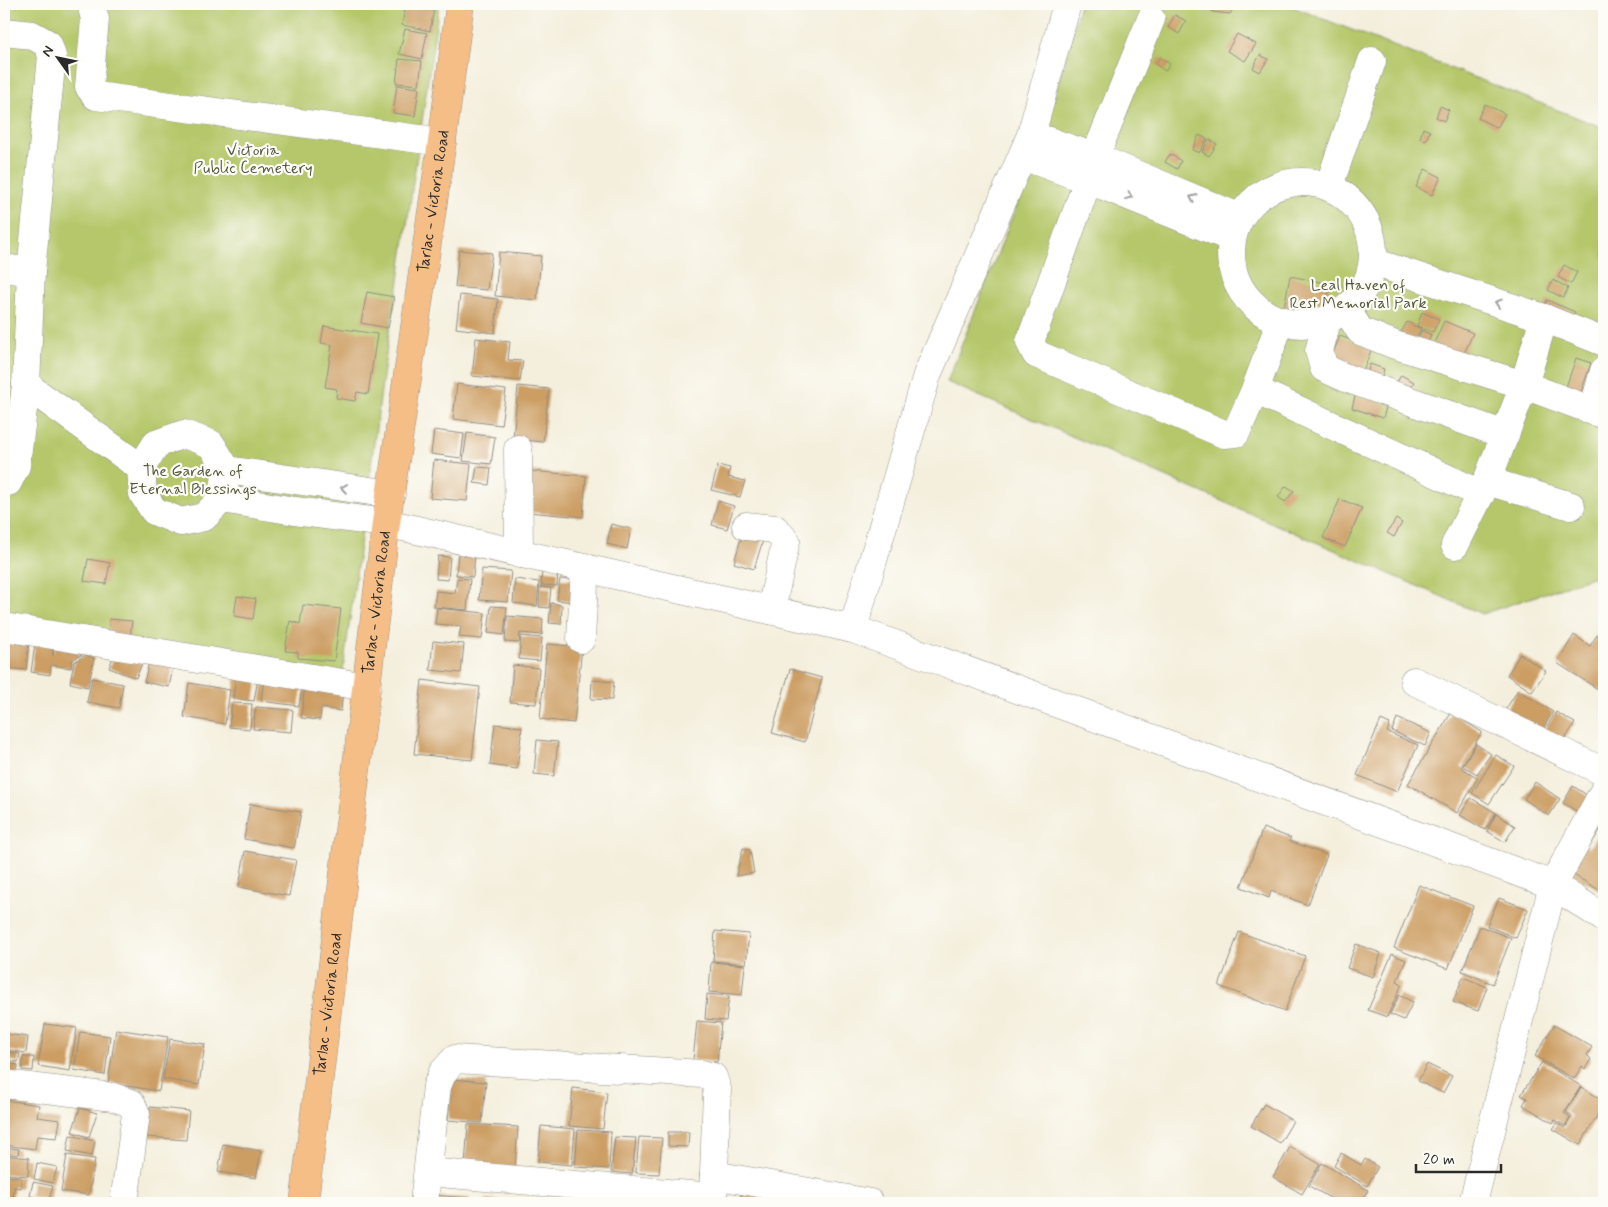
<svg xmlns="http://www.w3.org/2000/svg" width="1608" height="1207" font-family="Mynerve,sans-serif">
	<rect width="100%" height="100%" fill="#fdfcf7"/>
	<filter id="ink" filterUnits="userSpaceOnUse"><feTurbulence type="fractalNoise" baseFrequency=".02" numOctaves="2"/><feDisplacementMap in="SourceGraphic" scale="10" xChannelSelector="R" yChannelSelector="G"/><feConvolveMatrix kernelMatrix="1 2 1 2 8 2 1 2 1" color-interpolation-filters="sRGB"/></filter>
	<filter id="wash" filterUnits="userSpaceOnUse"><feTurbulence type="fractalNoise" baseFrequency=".0096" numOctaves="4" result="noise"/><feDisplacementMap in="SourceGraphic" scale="20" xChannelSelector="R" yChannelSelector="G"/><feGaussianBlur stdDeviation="1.12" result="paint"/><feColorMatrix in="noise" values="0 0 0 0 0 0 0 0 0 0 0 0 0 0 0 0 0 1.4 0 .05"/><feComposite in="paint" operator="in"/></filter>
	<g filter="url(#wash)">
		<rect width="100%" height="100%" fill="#f4efdd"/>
		<!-- green -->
		<g fill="#b5c76a" stroke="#70794a">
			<polygon points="4,4 439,4 398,287 389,332 342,678 4,620"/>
			<polygon points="1080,4 1285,4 1604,128 1604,573 1482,614 947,382 1043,139"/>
		</g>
		<g id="blocks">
			<!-- building -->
			<g fill="#cc9e64">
				<polygon points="406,4 435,4 430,31 402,25"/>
				<polygon points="1216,4 1236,4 1230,14 1212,12"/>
				<polygon points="1175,15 1186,21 1179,34 1168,27"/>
				<polygon points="405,29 427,33 422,59 399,54"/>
				<polygon points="1237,34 1256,44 1245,61 1227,51"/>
				<polygon points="1260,55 1268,59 1260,72 1253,68"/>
				<polygon points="1160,57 1170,64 1165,71 1155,64"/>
				<polygon points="399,59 422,61 419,85 396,83"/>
				<polygon points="397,85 419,88 415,116 393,113"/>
				<polygon points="1485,104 1505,114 1497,128 1478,118"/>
				<polygon points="1440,106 1449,110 1444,121 1436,117"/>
				<polygon points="1423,128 1430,131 1426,140 1420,138"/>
				<polygon points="1199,135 1207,139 1199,153 1192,150"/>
				<polygon points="1209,139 1217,144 1209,156 1202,152"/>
				<polygon points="1170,154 1181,161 1177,169 1165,162"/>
				<polygon points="1425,169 1441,177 1432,195 1416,187"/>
				<polygon points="459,250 492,253 487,290 455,287"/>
				<polygon points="499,252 541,256 537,300 495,296"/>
				<polygon points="1564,265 1577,272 1571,284 1558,277"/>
				<polygon points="1290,276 1330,284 1324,315 1284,307"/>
				<polygon points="1553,280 1568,288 1563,298 1548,290"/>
				<polygon points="367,292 394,297 388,328 361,323"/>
				<polygon points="460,295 498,299 495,333 456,328"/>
				<polygon points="1547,300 1575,312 1570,324 1542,312"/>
				<polygon points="1422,312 1439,319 1433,332 1417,326"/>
				<polygon points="1444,321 1473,333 1460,363 1431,350"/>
				<polygon points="1407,322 1421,329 1414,343 1399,336"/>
				<polygon points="324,326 377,334 368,394 357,392 355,401 336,398 337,389 325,387 332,345 321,343"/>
				<polygon points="1422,330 1431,335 1425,349 1415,345"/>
				<polygon points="1340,336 1372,348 1360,378 1328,365"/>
				<polygon points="476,338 510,342 508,360 523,361 520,381 472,376"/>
				<polygon points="1576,358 1591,363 1580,395 1565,390"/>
				<polygon points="1370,364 1384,369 1380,385 1365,380"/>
				<polygon points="1401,375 1414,382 1406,397 1393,390"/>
				<polygon points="457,384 506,390 501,425 453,419"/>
				<polygon points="518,386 549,389 543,442 513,439"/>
				<polygon points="1355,396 1387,404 1383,418 1352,408"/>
				<polygon points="434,430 464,434 461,458 431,454"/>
				<polygon points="467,433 495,437 491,464 463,461"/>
				<polygon points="434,460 471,464 467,501 430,498"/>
				<polygon points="718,465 730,468 728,477 745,481 740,497 711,490"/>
				<polygon points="477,467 491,468 489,485 474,483"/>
				<polygon points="531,471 586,476 583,517 528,512"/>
				<polygon points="1286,486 1294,491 1285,502 1278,497"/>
				<polygon points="1340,499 1362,508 1345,547 1323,538"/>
				<polygon points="718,501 734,506 727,529 712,525"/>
				<polygon points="1396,519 1402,523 1394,537 1387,533"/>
				<polygon points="611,524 631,529 627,549 607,544"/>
				<polygon points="742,534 763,540 754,569 734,563"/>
				<polygon points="458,553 475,554 473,577 456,575"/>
				<polygon points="438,556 450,557 448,580 436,579"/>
				<polygon points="88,559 110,563 106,584 84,581"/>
				<polygon points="482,569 511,571 508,602 479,600"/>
				<polygon points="542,569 558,571 557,586 541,585"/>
				<polygon points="457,578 470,579 467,610 434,607 436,591 455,593"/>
				<polygon points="515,579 539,582 537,606 513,603"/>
				<polygon points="560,579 574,580 572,602 557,600"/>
				<polygon points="540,587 551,588 549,608 539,607"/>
				<polygon points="237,596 256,599 253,619 234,616"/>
				<polygon points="551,603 562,605 561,624 549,623"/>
				<polygon points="303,605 341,609 334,661 298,658 298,652 285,651 290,621 300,624"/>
				<polygon points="491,606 507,607 504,635 488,633"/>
				<polygon points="437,608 485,613 482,639 459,637 461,626 435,624"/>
				<polygon points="507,616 543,619 542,635 520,633 519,643 505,642"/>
				<polygon points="109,619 132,621 130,638 108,636"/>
				<polygon points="8,631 30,633 26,670 4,668"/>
				<polygon points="1574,635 1590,646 1597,635 1604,639 1604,686 1601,691 1557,663"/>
				<polygon points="521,636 542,638 540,661 519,659"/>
				<polygon points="55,639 83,654 72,660 71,668 51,665 50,675 31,672 35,644 53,646 53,656"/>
				<polygon points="433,641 464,644 461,673 430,670"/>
				<polygon points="547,644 582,647 574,723 540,719"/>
				<polygon points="115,652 142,663 136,678 109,668"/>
				<polygon points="1520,654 1546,671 1532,692 1507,675"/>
				<polygon points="86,655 94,658 88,687 70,683 74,662"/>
				<polygon points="150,658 174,663 169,687 144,682"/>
				<polygon points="513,665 539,668 536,704 510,702"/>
				<polygon points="790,669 822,678 805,742 772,733"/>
				<polygon points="236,675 258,678 254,701 233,698"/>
				<polygon points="92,678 123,684 119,708 87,702"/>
				<polygon points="264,678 303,683 299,706 261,701"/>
				<polygon points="422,680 480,687 472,760 414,754"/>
				<polygon points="592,680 614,682 612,700 591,699"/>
				<polygon points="189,683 230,690 225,724 184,717"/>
				<polygon points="305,685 343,689 341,711 321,708 320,720 301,718"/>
				<polygon points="1518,690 1553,712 1539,735 1504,712"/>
				<polygon points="232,703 252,704 250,729 229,727"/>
				<polygon points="256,707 293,710 291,732 253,729"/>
				<polygon points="1556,712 1575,723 1560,747 1542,734"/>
				<polygon points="1451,713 1482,732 1461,767 1478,778 1457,813 1408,784"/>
				<polygon points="1397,718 1431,733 1425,746 1392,731"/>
				<polygon points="1381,720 1390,724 1387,732 1418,745 1397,792 1357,775"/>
				<polygon points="495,724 522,727 517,769 490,765"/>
				<polygon points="537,740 558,742 554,776 534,774"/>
				<polygon points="1476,744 1491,754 1477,774 1463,766"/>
				<polygon points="1496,755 1514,766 1489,804 1472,793"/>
				<polygon points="1535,782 1560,799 1549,816 1524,799"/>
				<polygon points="1573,786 1590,797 1579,813 1563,803"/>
				<polygon points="1471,798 1496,813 1485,830 1460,815"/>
				<polygon points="250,804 301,812 294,848 244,839"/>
				<polygon points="1496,814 1515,826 1505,842 1487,831"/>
				<polygon points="1603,825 1604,826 1604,893 1569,872 1585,845 1589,848"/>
				<polygon points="1263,828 1291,838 1289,841 1327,855 1308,905 1271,891 1269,898 1241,887"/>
				<polygon points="743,848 750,850 754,873 736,876"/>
				<polygon points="245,851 296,860 289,896 239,887"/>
				<polygon points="1419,885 1473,906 1448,969 1394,948"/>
				<polygon points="1499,898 1528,909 1516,938 1487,926"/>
				<polygon points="1480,926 1511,938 1493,984 1462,971"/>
				<polygon points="715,931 749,934 746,964 713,961"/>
				<polygon points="1239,932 1305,956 1285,1011 1219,986"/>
				<polygon points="1356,944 1381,953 1373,977 1347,968"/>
				<polygon points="1392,954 1406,960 1397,981 1402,984 1387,1017 1368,1010"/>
				<polygon points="711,962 745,965 742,995 709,992"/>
				<polygon points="1463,977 1487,987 1478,1011 1453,1002"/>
				<polygon points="707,994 729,996 726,1021 705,1019"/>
				<polygon points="1399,995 1413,1002 1404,1020 1390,1014"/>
				<polygon points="697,1021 721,1023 717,1062 693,1060"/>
				<polygon points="45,1024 77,1028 70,1071 38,1066"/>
				<polygon points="1554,1025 1592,1047 1587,1055 1591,1059 1585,1069 1582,1066 1574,1079 1535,1056"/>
				<polygon points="116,1029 168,1037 159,1091 108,1083"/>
				<polygon points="80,1032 110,1036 105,1075 74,1070"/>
				<polygon points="6,1034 28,1037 26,1053 4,1050"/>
				<polygon points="170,1039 205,1044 199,1085 163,1079"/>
				<polygon points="6,1052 20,1054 18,1062 5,1060"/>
				<polygon points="23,1057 34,1057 33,1071 22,1070"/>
				<polygon points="1542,1062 1581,1086 1564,1113 1570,1117 1565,1126 1555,1120 1553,1123 1523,1105 1527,1098 1521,1095"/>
				<polygon points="5,1063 18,1065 17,1075 4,1073"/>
				<polygon points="1427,1064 1452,1076 1443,1093 1418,1081"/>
				<polygon points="452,1079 486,1082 482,1123 448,1120"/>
				<polygon points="1581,1087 1604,1101 1604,1104 1580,1145 1553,1129 1557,1123 1565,1128 1572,1116 1566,1112"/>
				<polygon points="573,1088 607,1092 603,1129 569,1126"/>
				<polygon points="4,1100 39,1105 37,1117 60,1120 57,1138 37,1136 35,1149 4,1145"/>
				<polygon points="1264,1104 1293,1121 1280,1143 1251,1126"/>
				<polygon points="150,1107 189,1111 186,1140 147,1137"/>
				<polygon points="80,1108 97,1113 89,1137 72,1132"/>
				<polygon points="468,1124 518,1127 515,1169 465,1165"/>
				<polygon points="541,1126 575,1129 572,1165 538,1162"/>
				<polygon points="578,1130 611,1132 609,1169 575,1167"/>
				<polygon points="668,1132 689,1132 688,1147 668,1146"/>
				<polygon points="70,1135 95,1141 92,1156 67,1151"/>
				<polygon points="615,1137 636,1138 632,1174 611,1172"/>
				<polygon points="639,1137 662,1138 659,1174 636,1173"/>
				<polygon points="223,1144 261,1151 256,1178 218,1172"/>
				<polygon points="4,1147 19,1149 18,1155 4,1153"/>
				<polygon points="1290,1147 1320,1164 1302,1194 1273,1177"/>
				<polygon points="1341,1153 1361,1165 1365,1159 1378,1167 1367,1186 1334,1166"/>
				<polygon points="4,1155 29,1158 28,1176 4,1174"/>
				<polygon points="67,1155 95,1159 89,1195 61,1191"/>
				<polygon points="37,1163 57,1167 53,1183 34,1179"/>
				<polygon points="1322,1163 1368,1190 1360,1203 1339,1203 1309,1186"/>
				<polygon points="4,1176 21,1177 21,1188 14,1187 13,1201 4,1200"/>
				<polygon points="33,1182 53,1186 49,1200 30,1196"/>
				<polygon points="742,1186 786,1194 785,1203 740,1203"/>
				<polygon points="431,1195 470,1198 469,1203 430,1203"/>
				<polygon points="486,1199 517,1202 517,1203 486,1203"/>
				<polygon points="537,1200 570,1202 570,1203 537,1203"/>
			</g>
		</g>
	</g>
	<g filter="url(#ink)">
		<use href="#blocks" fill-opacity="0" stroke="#908d84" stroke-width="1"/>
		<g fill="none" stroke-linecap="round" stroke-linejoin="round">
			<defs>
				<g id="minor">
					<polyline points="91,4 95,19 89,87 96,96 442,142"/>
					<polyline points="4,32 32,35 48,44 52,56 31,272 26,385 16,466 8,482 4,483"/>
					<polyline points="1031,135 1095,157 1238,217"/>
					<polyline points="1023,156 1104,186 1232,238"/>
					<polyline points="1095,157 1151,19"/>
					<polyline points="1088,180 1030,342 1036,354 1224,434 1236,433 1255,390 1281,320"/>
					<circle cx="1302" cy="253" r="71"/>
					<polyline points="1329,186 1372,61"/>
					<polyline points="1373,262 1544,318 1604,342"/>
					<polyline points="4,268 31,272"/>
					<polyline points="1347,310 1360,331 1395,345 1524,385 1604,415"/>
					<polyline points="1327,321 1319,351 1324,368 1346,378 1505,435"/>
					<polyline points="26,385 141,468 143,494 154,511 181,522 204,517 222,499 227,470 211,444 184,434 156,444 141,468"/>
					<polyline points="1255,390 1481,494"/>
					<polyline points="1593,411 1604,371"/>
					<polyline points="518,449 519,554"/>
					<polyline points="227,470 391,494"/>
					<polyline points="1487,481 1571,506"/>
					<polyline points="222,499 295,511 386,523 853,629 1553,885 1604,918"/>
					<polyline points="746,526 775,529 786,541 771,610"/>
					<polyline points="1455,545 1487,481 1524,385 1544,318"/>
					<polyline points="4,627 367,687"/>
					<polyline points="853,629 927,375 1031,135 1067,4"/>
					<polyline points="581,639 585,567"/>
					<polyline points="1414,681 1604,772"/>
					<polyline points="4,1084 113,1097 131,1103 136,1114 124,1203"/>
					<polyline points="428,1172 713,1197"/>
					<polyline points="714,1175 870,1203"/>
					<polyline points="424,1203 437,1086 443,1072 455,1059 702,1074 713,1077 717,1089 713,1203"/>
					<polyline points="1473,1203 1553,885 1604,791"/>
				</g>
				<g id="major">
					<path id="s1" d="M304 1203 386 523 442 142 460 4"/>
				</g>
			</defs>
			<!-- minor casing -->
			<use href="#minor" stroke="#908d84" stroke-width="29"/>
			<!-- major casing -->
			<use href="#major" stroke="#908d84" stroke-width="29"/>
			<!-- minor -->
			<use href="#minor" stroke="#fff" stroke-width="28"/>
			<!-- major -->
			<use href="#major" stroke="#f6be87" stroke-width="28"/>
		</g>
		<!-- one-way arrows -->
		<defs><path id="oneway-chevron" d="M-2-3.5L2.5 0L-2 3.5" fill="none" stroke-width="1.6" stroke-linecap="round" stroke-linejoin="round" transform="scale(1.25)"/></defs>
		<g stroke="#a0a0a0">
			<use href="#oneway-chevron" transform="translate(1129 196) rotate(22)"/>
			<use href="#oneway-chevron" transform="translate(1193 198) rotate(-157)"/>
			<use href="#oneway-chevron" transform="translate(1498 303) rotate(-162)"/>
			<use href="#oneway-chevron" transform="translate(344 488) rotate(-172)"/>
		</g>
	</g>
	<g text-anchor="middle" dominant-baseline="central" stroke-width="4.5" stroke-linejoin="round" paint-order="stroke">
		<!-- park labels -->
		<g font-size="16" fill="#545a3e" stroke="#fdfcf7">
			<text x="253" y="150">Victoria<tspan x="253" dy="18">Public Cemetery</tspan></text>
			<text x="1358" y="285">Leal Haven of<tspan x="1358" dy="18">Rest Memorial Park</tspan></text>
			<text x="193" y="471">The Garden of<tspan x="193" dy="18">Eternal Blessings</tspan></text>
		</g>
		<!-- street labels -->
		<g font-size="16" fill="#2b2b2b" stroke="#fdfcf7">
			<text stroke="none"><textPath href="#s1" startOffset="1010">Tarlac - Victoria Road</textPath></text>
			<text stroke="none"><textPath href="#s1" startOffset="605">Tarlac - Victoria Road</textPath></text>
			<text stroke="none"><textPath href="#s1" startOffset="200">Tarlac - Victoria Road</textPath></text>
		</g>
	</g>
	<!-- margin -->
	<rect width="1608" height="1207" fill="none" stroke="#fdfcf7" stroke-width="20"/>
	<!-- north arrow -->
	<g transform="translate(58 58) rotate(303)" stroke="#fdfcf7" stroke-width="4" paint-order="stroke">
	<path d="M0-4L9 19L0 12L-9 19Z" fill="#2b2b2b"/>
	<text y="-8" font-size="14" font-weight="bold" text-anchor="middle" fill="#2b2b2b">N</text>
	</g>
	<!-- scale -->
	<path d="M1416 1164v8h85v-8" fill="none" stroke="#2b2b2b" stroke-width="2.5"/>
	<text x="1423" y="1164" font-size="15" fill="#2b2b2b" stroke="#fdfcf7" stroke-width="4" paint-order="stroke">20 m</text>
</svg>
